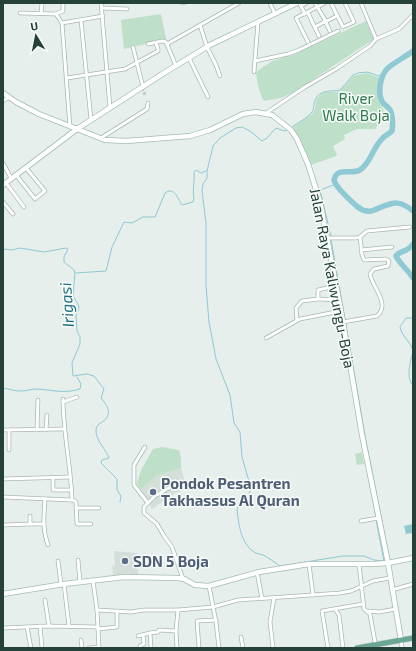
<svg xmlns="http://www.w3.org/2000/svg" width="416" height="651" font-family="'Exo 2',sans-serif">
	<rect width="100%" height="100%" fill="#e6efeb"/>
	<!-- built -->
	<g fill="#d4dfda">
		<polygon points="181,468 187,489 177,492 152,509 149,504 148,500 141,490 156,476"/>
		<polygon points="114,551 137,553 138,574 113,575 112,566 115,565"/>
	</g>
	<!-- green -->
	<g fill="#bfe0c8">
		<polygon points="161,14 166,39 124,49 121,20"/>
		<path d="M366 21 374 39 294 92 281 98 264 101C259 92 257 82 256 72L272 61 293 55Z"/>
		<path d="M367 73 380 78C377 92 376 101 386 113L375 129H357L344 135 345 139 333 146 337 155 336 156 311 165 293 127 312 114 315 109 316 100 320 95 325 92H334L340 91 353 76Z"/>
		<polygon points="162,447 179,450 181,458 181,468 156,476 141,490 137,483 141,470 153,449"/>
		<polygon points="362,452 364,464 357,465 355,454"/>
	</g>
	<!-- water -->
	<polygon fill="#8ec9d4" points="413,524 413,533 406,534 404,526"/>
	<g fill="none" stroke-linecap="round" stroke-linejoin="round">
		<!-- stream -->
		<g stroke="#8ec9d4" stroke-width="1">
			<path d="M292 127C298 122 308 118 312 112 315 108 313 104 315 100 320 89 330 92 340 90L353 75 358 73 367 72 382 77"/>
			<path d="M288 130 284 131 276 128 267 138 262 141 250 131 242 127 236 128 220 138 213 146 207 171V178L203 184 202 191 206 223V286L209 322 216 359 230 395 234 423 240 432 242 457 250 485V491L248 497 237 508C238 523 241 544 254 552 257 554 260 554 263 555 269 558 274 562 280 566L343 556H364L374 560 384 561 376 520"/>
			<polyline points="303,158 308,170"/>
			<polyline points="331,236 320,190 336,184"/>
			<polyline points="331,239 366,441 390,561"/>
			<path d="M3 249 12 250 20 248 44 252 66 248 68 249 64 257V262L74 270 75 273 73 296 78 304 79 308 76 315 77 331 80 337V344L72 363 73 376 87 374 94 376 104 389 101 398C108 406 113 415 102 422 99 424 97 425 96 429 95 440 106 449 109 458L102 460 101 463 117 479V490L121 496 120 502"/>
			<path d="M76 273 106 271 112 247 124 222 132 223 143 217H155L165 193C175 186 178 200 182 205L193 202 194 199C192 192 195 181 194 172L196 170 201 173 206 171"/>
			<path d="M413 318H406L400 327C401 335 410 341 413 350"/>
			<path d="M413 351C411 361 405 378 413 385"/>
			<path d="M3 388C9 389 15 391 21 391 27 391 31 389 37 389 53 390 64 394 80 389L81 384 77 377"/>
			<polyline points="358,424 376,517"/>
		</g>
		<!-- river -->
		<g stroke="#8ec9d4" stroke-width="5.5">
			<path d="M413 51C405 57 395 62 388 68 380 75 377 94 383 103 386 106 390 108 391 112 393 118 393 124 392 131 389 134 385 135 382 139 373 147 371 163 360 170 351 175 337 166 334 180 336 187 342 192 347 197 352 202 360 211 367 211 371 212 375 210 379 208 394 202 400 200 413 211"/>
			<path d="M413 244C407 253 400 250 396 256 400 264 408 270 413 278"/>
		</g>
		<!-- street-tunnel -->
		<polyline stroke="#bfccc8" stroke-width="3" stroke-dasharray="3 1.5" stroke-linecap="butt" points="142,88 145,95"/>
		<defs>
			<g id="street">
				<polyline points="101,3 110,108"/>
				<polyline points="183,3 184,3"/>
				<polyline points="270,3 275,14"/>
				<polyline points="300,3 301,6 306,3"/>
				<polyline points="315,3 325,20 327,21 326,23 324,22 325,20"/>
				<polyline points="331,3 343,27 354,22 345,3"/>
				<polyline points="361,3 376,39"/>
				<polyline points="301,6 305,14"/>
				<polyline points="102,8 127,9"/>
				<polyline points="20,13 56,14 63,11 63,3"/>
				<polyline points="41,13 42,3"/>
				<polyline points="308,13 319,36"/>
				<polyline points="56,14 62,23 70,127"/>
				<polyline points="81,20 91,120"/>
				<polyline points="327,21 337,16"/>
				<polyline points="62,23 103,16"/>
				<polyline points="326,23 330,31"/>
				<polyline points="200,25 207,47 216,65 220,76"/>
				<polyline points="315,27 324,22"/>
				<polyline points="308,42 296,18 325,3"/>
				<polyline points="148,44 162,41 166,42 176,66"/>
				<polyline points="167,44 239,3"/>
				<polyline points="133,47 143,87"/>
				<polyline points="189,58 208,97"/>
				<polyline points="255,61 288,54 299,50 338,31"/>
				<polyline points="254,72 258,22"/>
				<polyline points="67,78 125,69 158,51 158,49 156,43"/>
				<polyline points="3,101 9,97"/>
				<polyline points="266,113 305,87 336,69 370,46 376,39 399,29 413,15"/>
				<polyline points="101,138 147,109 148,103"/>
				<polyline points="3,163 11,178"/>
				<polyline points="16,175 35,199 45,191 26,168"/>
				<polyline points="6,183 24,207"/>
				<polyline points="3,202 13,214"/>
				<polyline points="327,238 356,238 360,237 367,231 410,227"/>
				<polyline points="361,250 392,247"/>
				<polyline points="318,299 339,300"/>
				<polyline points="297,320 296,308 302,301 318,299 318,290 336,286"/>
				<path d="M343 322 377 316C391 304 372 287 370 274L374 269 388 266 389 261 386 259 364 260 362 255 360 237"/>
				<polyline points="266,338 300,319 341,311"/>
				<path d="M63 399C63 433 71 466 72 500"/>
				<polyline points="63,402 77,397"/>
				<polyline points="3,430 64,429"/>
				<polyline points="37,430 38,400"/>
				<polyline points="46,430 47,415"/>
				<polyline points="145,447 134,465 134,485 148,503"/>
				<polyline points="9,450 9,430"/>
				<polyline points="53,478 53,490 71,490"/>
				<polyline points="3,479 70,477"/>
				<polyline points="174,485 155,496 144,507 144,513 157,524 164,536 172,547 183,579"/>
				<polyline points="3,497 72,500"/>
				<path d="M45 499C44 515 42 529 48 545"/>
				<polyline points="72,500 75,501 76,502 77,524 91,524"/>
				<polyline points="76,508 99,508"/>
				<polyline points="30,516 30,524 44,524"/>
				<polyline points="361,521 379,518"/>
				<polyline points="3,525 30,524"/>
				<polyline points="78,560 80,582"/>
				<polyline points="58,561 61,584"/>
				<polyline points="309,564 313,595"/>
				<polyline points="359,564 364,609 370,614 376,648"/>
				<polyline points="257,572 262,599"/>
				<polyline points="93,581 97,610 99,648"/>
				<polyline points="64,584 69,626"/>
				<polyline points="209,586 216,622 219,648"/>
				<polyline points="392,590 413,584"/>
				<polyline points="45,600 49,626"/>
				<polyline points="335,609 339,615 343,648"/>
				<polyline points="97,610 131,612 144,610 178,610 213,607 238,600 340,593 351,591 373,581 390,578"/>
				<polyline points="368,611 379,612 396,609"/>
				<polyline points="40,626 42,648"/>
				<polyline points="27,627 31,648"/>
				<polyline points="3,628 48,626 98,627"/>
				<polyline points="98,629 117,627 117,611"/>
				<polyline points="138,636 150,633"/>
				<polyline points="241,637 243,648"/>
				<polyline points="81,640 82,648"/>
				<polyline points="401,640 402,648"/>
				<polyline points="89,648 99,647"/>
				<polyline points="140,648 140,646 144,644 143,635"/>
				<polyline points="151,648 150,633 158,632 159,630 176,631"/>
				<polyline points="177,648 176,631 178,610"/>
				<polyline points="199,648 197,621 216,620"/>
				<polyline points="273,648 270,622 274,598"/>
				<polyline points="328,648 322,611 363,604"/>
			</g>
			<g id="secondary">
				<polyline points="3,93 16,102 39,114 105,140 126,141 190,136 210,130 243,114 256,112 272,115 291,130 297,139 308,164 320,202 341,311 362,435 388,563 401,640"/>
				<polyline points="3,185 77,129 164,73 210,45 297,3"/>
				<polyline points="3,594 64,584 124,577 178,578 184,579 195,585 209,586 259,572 309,564 373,564 388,563 413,558"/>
			</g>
			<polyline id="primary" points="357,648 413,638"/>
		</defs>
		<!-- street casing -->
		<use href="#street" stroke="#a8b8b2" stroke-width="4.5"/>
		<!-- secondary casing -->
		<use href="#secondary" stroke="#a4bbb3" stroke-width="6"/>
		<!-- primary casing -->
		<use href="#primary" stroke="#c2cac8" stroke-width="6"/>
		<!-- street -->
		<use href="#street" stroke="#fff" stroke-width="3"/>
		<!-- secondary -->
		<use href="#secondary" stroke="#fff" stroke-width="4.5"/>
		<!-- primary -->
		<use href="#primary" stroke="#6aa596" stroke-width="5"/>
	</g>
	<!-- markers -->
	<g fill="#5c6f8a" stroke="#f7fbf9" stroke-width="1.5">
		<circle cx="153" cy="492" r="4"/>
		<circle cx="125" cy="561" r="4"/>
	</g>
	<g text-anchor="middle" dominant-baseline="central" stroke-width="3" stroke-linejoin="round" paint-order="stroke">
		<!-- park labels -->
		<g font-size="15" fill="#2d7a4b" stroke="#f7fbf9">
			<text x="356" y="98">River<tspan x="356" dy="17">Walk Boja</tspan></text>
		</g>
		<!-- street labels -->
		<g font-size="15" fill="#24423a" stroke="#f7fbf9">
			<text transform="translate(333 278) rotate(79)">Jalan Raya Kaliwungu-Boja</text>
		</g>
		<!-- service labels -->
		<g font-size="15" font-weight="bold" fill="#4e5e75" stroke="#f7fbf9" text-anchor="start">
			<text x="161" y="483">Pondok Pesantren<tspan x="161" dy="17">Takhassus Al Quran</tspan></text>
			<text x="133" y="561">SDN 5 Boja</text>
		</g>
		<!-- water labels -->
		<g font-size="16" font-style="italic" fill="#1c6f80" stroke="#f7fbf9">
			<text transform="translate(66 305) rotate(-94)">Irigasi</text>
		</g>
	</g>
	<!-- border -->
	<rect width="416" height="651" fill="none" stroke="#24423a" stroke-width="8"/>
	<!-- north arrow -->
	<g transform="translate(36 36) rotate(350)" stroke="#f7fbf9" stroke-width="3" paint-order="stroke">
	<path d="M0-3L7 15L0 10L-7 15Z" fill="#24423a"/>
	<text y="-6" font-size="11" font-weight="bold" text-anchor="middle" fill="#24423a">U</text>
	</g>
</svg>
